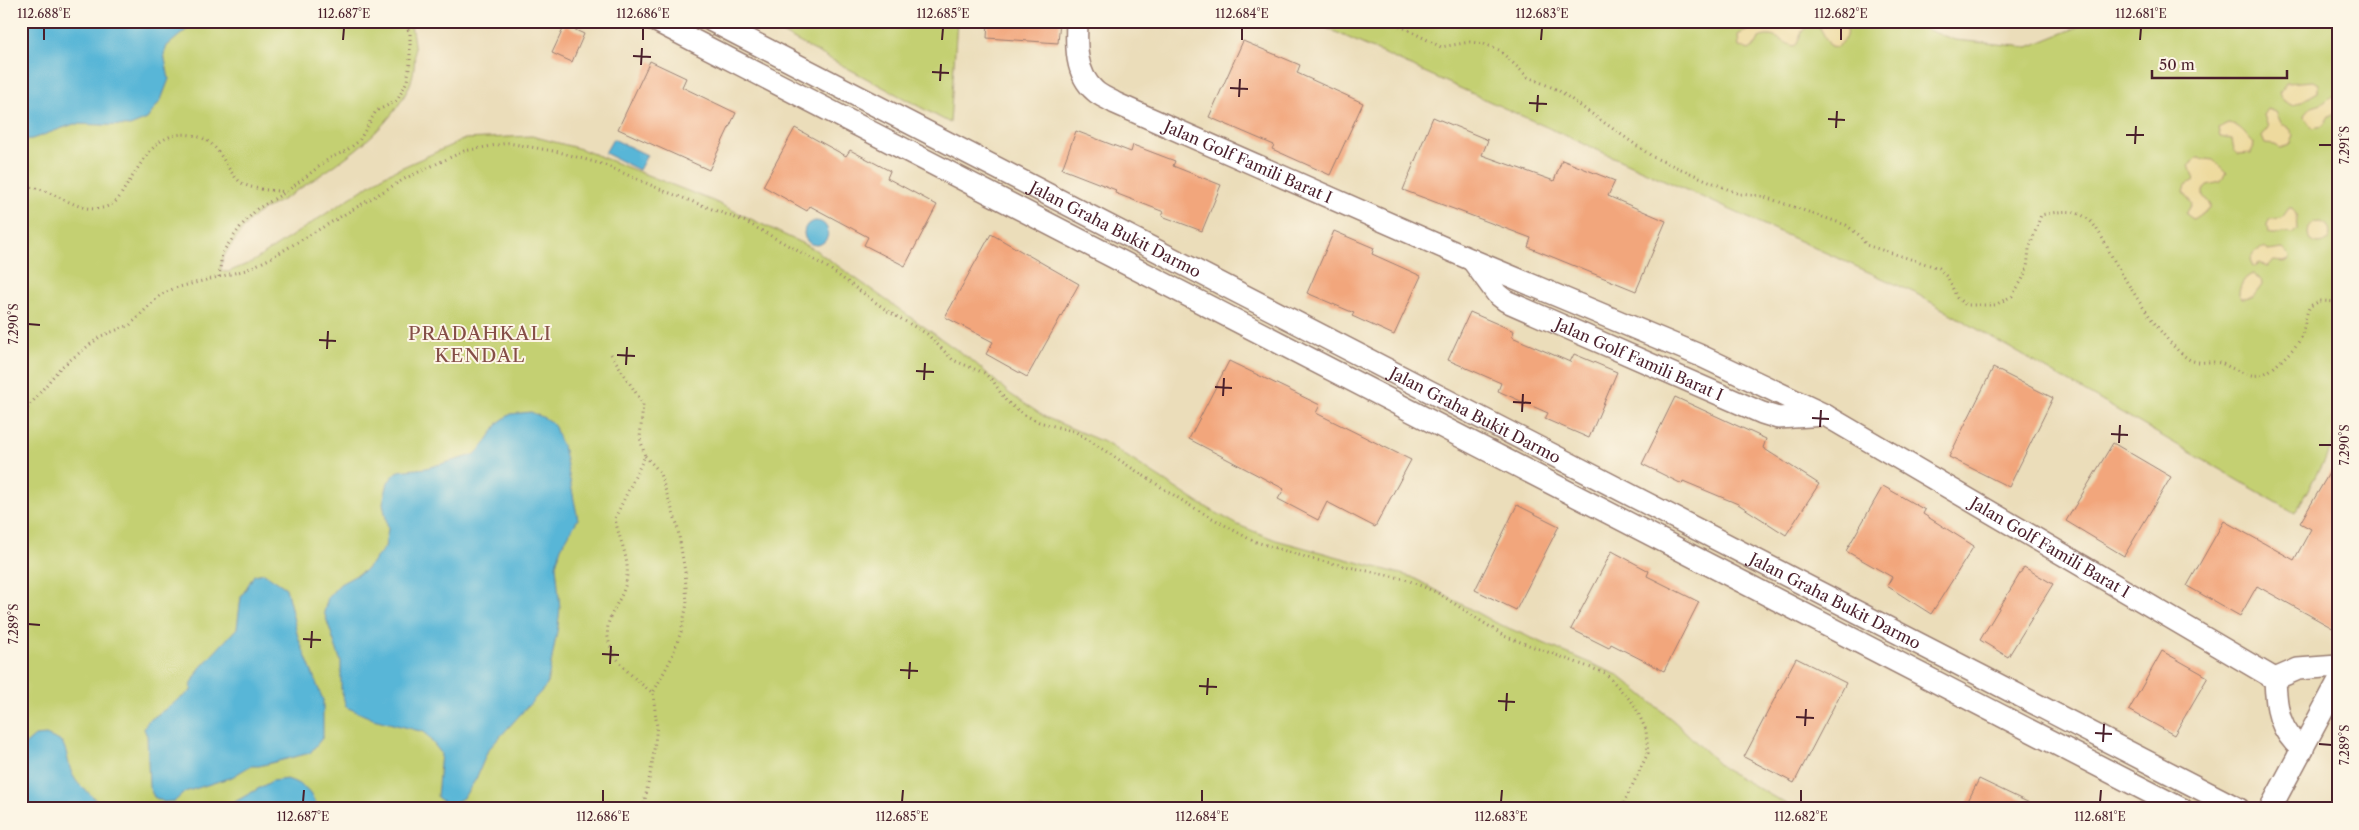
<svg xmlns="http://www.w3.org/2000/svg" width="2359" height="830" font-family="'Libre Caslon Text',serif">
	<rect width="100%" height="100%" fill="#fcf5e5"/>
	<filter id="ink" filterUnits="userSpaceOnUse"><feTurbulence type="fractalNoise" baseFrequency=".02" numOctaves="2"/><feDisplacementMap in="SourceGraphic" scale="10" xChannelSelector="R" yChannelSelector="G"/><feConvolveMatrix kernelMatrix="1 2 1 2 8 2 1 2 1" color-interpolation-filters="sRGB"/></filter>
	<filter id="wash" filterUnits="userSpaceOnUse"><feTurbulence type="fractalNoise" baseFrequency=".0096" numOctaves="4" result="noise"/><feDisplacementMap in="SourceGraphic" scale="20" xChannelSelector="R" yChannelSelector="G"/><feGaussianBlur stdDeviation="1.12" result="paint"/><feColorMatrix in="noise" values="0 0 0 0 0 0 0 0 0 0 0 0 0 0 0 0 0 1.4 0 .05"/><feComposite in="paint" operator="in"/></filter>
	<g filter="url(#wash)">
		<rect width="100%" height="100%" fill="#ebddba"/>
		<!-- green -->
		<g fill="#c4d072" stroke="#87784e">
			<path d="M21 21H410C415 43 418 68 408 89 384 137 331 168 287 197 278 203 266 207 257 214 247 222 240 233 233 243 227 251 220 260 221 271L228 272 252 262 385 175 465 139 532 136 581 149 713 201 814 249 974 362 1010 394 1045 417 1106 443 1197 502 1238 525 1276 540 1412 577 1492 621 1620 676 1676 723 1724 769 1795 809H21Z"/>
			<polygon points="779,21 957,21 950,123 780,32"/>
			<polygon points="1311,21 1904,21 1955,40 2028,47 2093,21 2338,21 2338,435 2295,513 1915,293"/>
		</g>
		<!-- sand -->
		<g fill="#eeda9e" stroke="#9c7c64">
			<path d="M1765 21H1779L1787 26 1792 21H1811L1801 33 1797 44 1794 46C1782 43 1774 31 1759 38L1756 45 1749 50 1739 46 1738 35Z"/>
			<path d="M1820 21H1838L1846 28C1848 36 1844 42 1837 47L1830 46 1820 28Z"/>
			<polygon points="2313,81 2318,84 2318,92 2293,106 2284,101 2279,93 2286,83"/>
			<path d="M2332 96H2338V111L2329 116 2323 126 2312 128 2304 116C2308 106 2312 107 2321 104 2325 103 2328 98 2332 96Z"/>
			<polygon points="2268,109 2276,112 2281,123 2290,129 2294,136 2290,145 2280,148 2275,145 2265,144 2262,137 2268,127 2264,115"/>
			<path d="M2228 123C2241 125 2245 134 2254 143L2251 153 2238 154 2234 150 2232 139 2220 137 2218 128Z"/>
			<polygon points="2197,158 2213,160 2226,172 2221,182 2207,185 2203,190 2203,196 2210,204 2210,208 2193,219 2186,214 2192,204 2184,191 2186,185 2194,180 2189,165"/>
			<path d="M2289 208H2292L2296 214 2297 230 2292 234C2283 231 2274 236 2268 233L2267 224 2270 219 2282 218Z"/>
			<circle cx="2319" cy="233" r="11"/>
			<path d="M2263 248 2268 251 2283 249 2290 256 2289 260 2284 262 2274 261 2267 266 2260 263 2253 267 2251 263C2251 256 2255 250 2263 248Z"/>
			<path d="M2253 274 2261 279 2262 285 2253 297 2242 298 2239 295C2239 286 2244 277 2253 274Z"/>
		</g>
		<!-- water -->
		<g fill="#59b6d7" stroke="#526a81">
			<polygon points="21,21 197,21 167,46 164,54 169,79 161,100 147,119 130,126 74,124 32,139 22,140"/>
			<polygon points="613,139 647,155 639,170 605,153"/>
			<circle cx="816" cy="233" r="12"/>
			<path d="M531 412C539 416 550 419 555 427 558 434 558 440 563 446L578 519 561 548 556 565 560 608 558 626 547 685 488 750 476 779 464 797 453 804 445 803 437 797 441 753 424 732 373 719 346 707 341 689V662L324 612 328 597 340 584 366 570 385 547 388 529 383 503 388 482 398 471 426 468 474 455 484 445 499 422 511 414Z"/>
			<polygon points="264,573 286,588 298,637 323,700 323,737 310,753 259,766 250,766 232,777 185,792 175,801 164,802 154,797 149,787 147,736 144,729 147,722 191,691 192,683 200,668 237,628 241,597 254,575"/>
			<path d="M46 735 62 742C69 754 67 767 75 779 81 790 98 795 98 809H21V748L35 736Z"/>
			<path d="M287 779C305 785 311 792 318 809H222L272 781Z"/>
		</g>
		<g id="blocks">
			<!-- building -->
			<g fill="#f2a67b">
				<polygon points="988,21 1060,21 1058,43 987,38"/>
				<polygon points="565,25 584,34 572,62 552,53"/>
				<polygon points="1243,41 1300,65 1297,73 1363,103 1330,175 1272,149 1274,145 1209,117"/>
				<polygon points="650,61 686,78 682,87 736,113 709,170 618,129"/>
				<polygon points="1433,117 1488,140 1482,155 1554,181 1562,160 1615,181 1608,196 1666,221 1636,291 1528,247 1531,238 1403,190"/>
				<polygon points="795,128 846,156 850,150 890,171 887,178 937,205 905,266 864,245 868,237 810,206 807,211 763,186"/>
				<polygon points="1076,131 1131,152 1133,145 1175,161 1173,166 1221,185 1202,231 1162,216 1164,212 1115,193 1116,190 1062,169"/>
				<polygon points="1334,231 1374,248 1372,254 1421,276 1394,335 1352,316 1354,313 1307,293"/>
				<polygon points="991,234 1079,284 1027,377 986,354 993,342 945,317"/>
				<polygon points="1470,312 1514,331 1512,337 1570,362 1574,354 1617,372 1589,438 1545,419 1548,413 1498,391 1501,383 1448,360"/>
				<polygon points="1229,361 1320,405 1316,413 1411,460 1375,527 1327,502 1318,520 1278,499 1284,489 1189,439"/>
				<polygon points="1993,368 2053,398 2009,487 1949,457"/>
				<polygon points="1675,397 1766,439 1763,448 1819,484 1786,535 1738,504 1683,481 1682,484 1642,464"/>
				<polygon points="2113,443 2171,477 2124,556 2066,521"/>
				<polygon points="2338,458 2338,631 2257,586 2240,616 2187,586 2224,521 2294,560 2311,529 2300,523"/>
				<polygon points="1883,486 1925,510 1923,514 1974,546 1931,614 1887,586 1892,577 1846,551"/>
				<polygon points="1517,505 1559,526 1516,610 1475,590"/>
				<polygon points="1612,551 1649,571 1647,576 1699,602 1664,671 1611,644 1609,648 1571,629"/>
				<polygon points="2024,567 2053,584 2008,657 1980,640"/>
				<polygon points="2162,651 2208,677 2174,735 2129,710"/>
				<polygon points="1796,658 1846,683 1794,783 1744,757"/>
				<polygon points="1979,779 2042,809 1964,809"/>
			</g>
		</g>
	</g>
	<g filter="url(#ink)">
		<use href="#blocks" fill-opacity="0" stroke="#9a7e72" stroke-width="1"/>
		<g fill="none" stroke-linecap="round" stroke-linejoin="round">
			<defs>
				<g id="minor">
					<polyline points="656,21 2182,809"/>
					<path id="s1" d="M712 21 2239 809"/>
					<path id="s2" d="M1077 21C1076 45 1075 74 1095 91 1100 96 1109 99 1115 103L1472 260 1699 355 1825 415 2275 679"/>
					<path id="s3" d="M1472 260 1497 294 1506 301 1762 413 1778 418 1825 415"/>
					<path d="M2303 750C2279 731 2276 709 2275 679L2298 669 2338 666"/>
					<polyline points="2270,809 2338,682"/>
				</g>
			</defs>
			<!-- minor casing -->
			<use href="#minor" stroke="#9a7e72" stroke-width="24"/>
			<!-- path -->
			<g stroke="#9a7e72" stroke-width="3" stroke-dasharray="1 4" stroke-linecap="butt">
				<path d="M1391 21 1441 47 1470 42 1484 44 1499 50 1528 77 1558 90 1653 157 1739 194 1762 196 1846 225 1859 235 1866 245 1939 268 1948 278 1957 298 1966 305H1995L2012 296 2022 280 2027 268 2029 249 2041 215C2057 212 2071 208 2085 217 2098 224 2108 251 2116 264 2132 291 2162 340 2187 358 2198 366 2212 359 2223 364 2252 377 2259 383 2283 359 2290 352 2298 345 2302 335 2305 326 2305 316 2310 306L2320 301 2338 302"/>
				<path d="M21 187C55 184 81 223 114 203 118 200 121 195 123 191 141 166 154 129 191 135 220 139 222 165 239 181 249 190 273 190 286 192"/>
				<polyline points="219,277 222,253 241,226 257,209 286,192 330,158 346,151 359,141 376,111 397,101 407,81 410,63 410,33 402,21"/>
				<path d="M611 354 643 404 640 438 645 456 615 518C618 537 629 556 627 575 626 592 616 603 610 618 598 650 632 677 653 693L657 727 652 765 643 809"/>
				<polyline points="21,416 60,368 101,336 130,325 160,295 175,288 246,270 269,259 406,178 464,151 508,143 559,152 605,165 662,190 746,222 827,267 889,312 927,334 953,360 984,373 993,381 1006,401 1023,414 1039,422 1076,432 1189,505 1253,541 1312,559 1405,579 1438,593 1504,636 1605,673 1634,704 1646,730 1648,753 1621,809"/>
				<polyline points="645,456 659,471 677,524 685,572 687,604 681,632 671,659 653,693"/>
			</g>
			<!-- minor -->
			<use href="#minor" stroke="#fff" stroke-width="21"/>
		</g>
	</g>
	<!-- ticks -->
	<path fill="none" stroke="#4a1f2b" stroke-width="2" d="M44 40V28M343 40 344 28M643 40V28M942 40 943 28M1242 40V28M1541 40 1542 28M1841 40V28M2140 40 2141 28M633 56 651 57M641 65 642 48M932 72 949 73M940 81 941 64M1230 88 1248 89M1239 97 1240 79M1529 103 1547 104M1537 112 1538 95M1828 119 1845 120M1836 128 1837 111M2126 135H2144M2135 144 2136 126M2319 145H2332M28 324 40 325M319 340 336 341M327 349 328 331M617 355 635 356M626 365 627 347M916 371 934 372M924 380 925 363M1215 387 1232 388M1223 396 1224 378M1513 402 1531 403M1522 412 1523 394M1812 418 1829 419M1820 427 1821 410M2111 434 2128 435M2119 443 2120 425M2319 445H2332M28 624 40 625M303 639 321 640M311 648 312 631M602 654 619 655M610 664 611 646M900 670 918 671M909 679 910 662M1199 686 1217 687M1207 695 1208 678M1498 701 1515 702M1506 711 1507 693M1796 717 1814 718M1805 726 1806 709M2095 733 2112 734M2103 742 2104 724M2319 744 2332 745M303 802 304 790M603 802V790M902 802 903 790M1202 802V790M1501 802 1502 790M1801 802V790M2100 802 2101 790"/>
	<g text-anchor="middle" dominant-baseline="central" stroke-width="4" stroke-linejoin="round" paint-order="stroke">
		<!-- street labels -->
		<g font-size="16" fill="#4a1f2b" stroke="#fcf5e5">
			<text stroke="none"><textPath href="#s2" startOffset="244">Jalan Golf Famili Barat I</textPath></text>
			<text stroke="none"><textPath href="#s1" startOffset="454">Jalan Graha Bukit Darmo</textPath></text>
			<text stroke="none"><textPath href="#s3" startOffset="199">Jalan Golf Famili Barat I</textPath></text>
			<text stroke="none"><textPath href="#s1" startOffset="859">Jalan Graha Bukit Darmo</textPath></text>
			<text stroke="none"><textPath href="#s2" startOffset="1135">Jalan Golf Famili Barat I</textPath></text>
			<text stroke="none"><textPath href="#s1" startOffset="1264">Jalan Graha Bukit Darmo</textPath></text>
		</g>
		<!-- quarter labels -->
		<g font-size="19" letter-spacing="1" fill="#854e47" stroke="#fcf5e5">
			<text x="480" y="333">PRADAHKALI<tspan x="480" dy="22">KENDAL</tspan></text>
		</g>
	</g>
	<!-- margin -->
	<rect width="2359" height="830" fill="none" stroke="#fcf5e5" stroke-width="55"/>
	<!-- scale -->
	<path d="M2152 70v8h135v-8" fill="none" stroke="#4a1f2b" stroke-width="2.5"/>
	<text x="2159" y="70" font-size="15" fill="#4a1f2b" stroke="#fcf5e5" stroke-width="4" paint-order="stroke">50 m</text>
	<rect x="28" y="28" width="2304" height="774" fill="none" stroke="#4a1f2b" stroke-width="2"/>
	<g font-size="12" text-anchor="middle" fill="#4a1f2b">
		<text x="44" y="18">112.688°E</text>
		<text x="344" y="18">112.687°E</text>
		<text x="643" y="18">112.686°E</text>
		<text x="943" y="18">112.685°E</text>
		<text x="1242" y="18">112.684°E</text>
		<text x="1542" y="18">112.683°E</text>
		<text x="1841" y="18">112.682°E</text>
		<text x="2141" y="18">112.681°E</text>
		<text transform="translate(2345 145) rotate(-90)" y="4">7.291°S</text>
		<text transform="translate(14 324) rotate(-90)" y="4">7.290°S</text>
		<text transform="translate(2345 445) rotate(-90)" y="4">7.290°S</text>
		<text transform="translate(14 624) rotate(-90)" y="4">7.289°S</text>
		<text transform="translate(2345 745) rotate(-90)" y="4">7.289°S</text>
		<text x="303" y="821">112.687°E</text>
		<text x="603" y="821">112.686°E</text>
		<text x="902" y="821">112.685°E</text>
		<text x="1202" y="821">112.684°E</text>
		<text x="1501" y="821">112.683°E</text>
		<text x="1801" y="821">112.682°E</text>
		<text x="2100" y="821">112.681°E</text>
	</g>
</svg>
